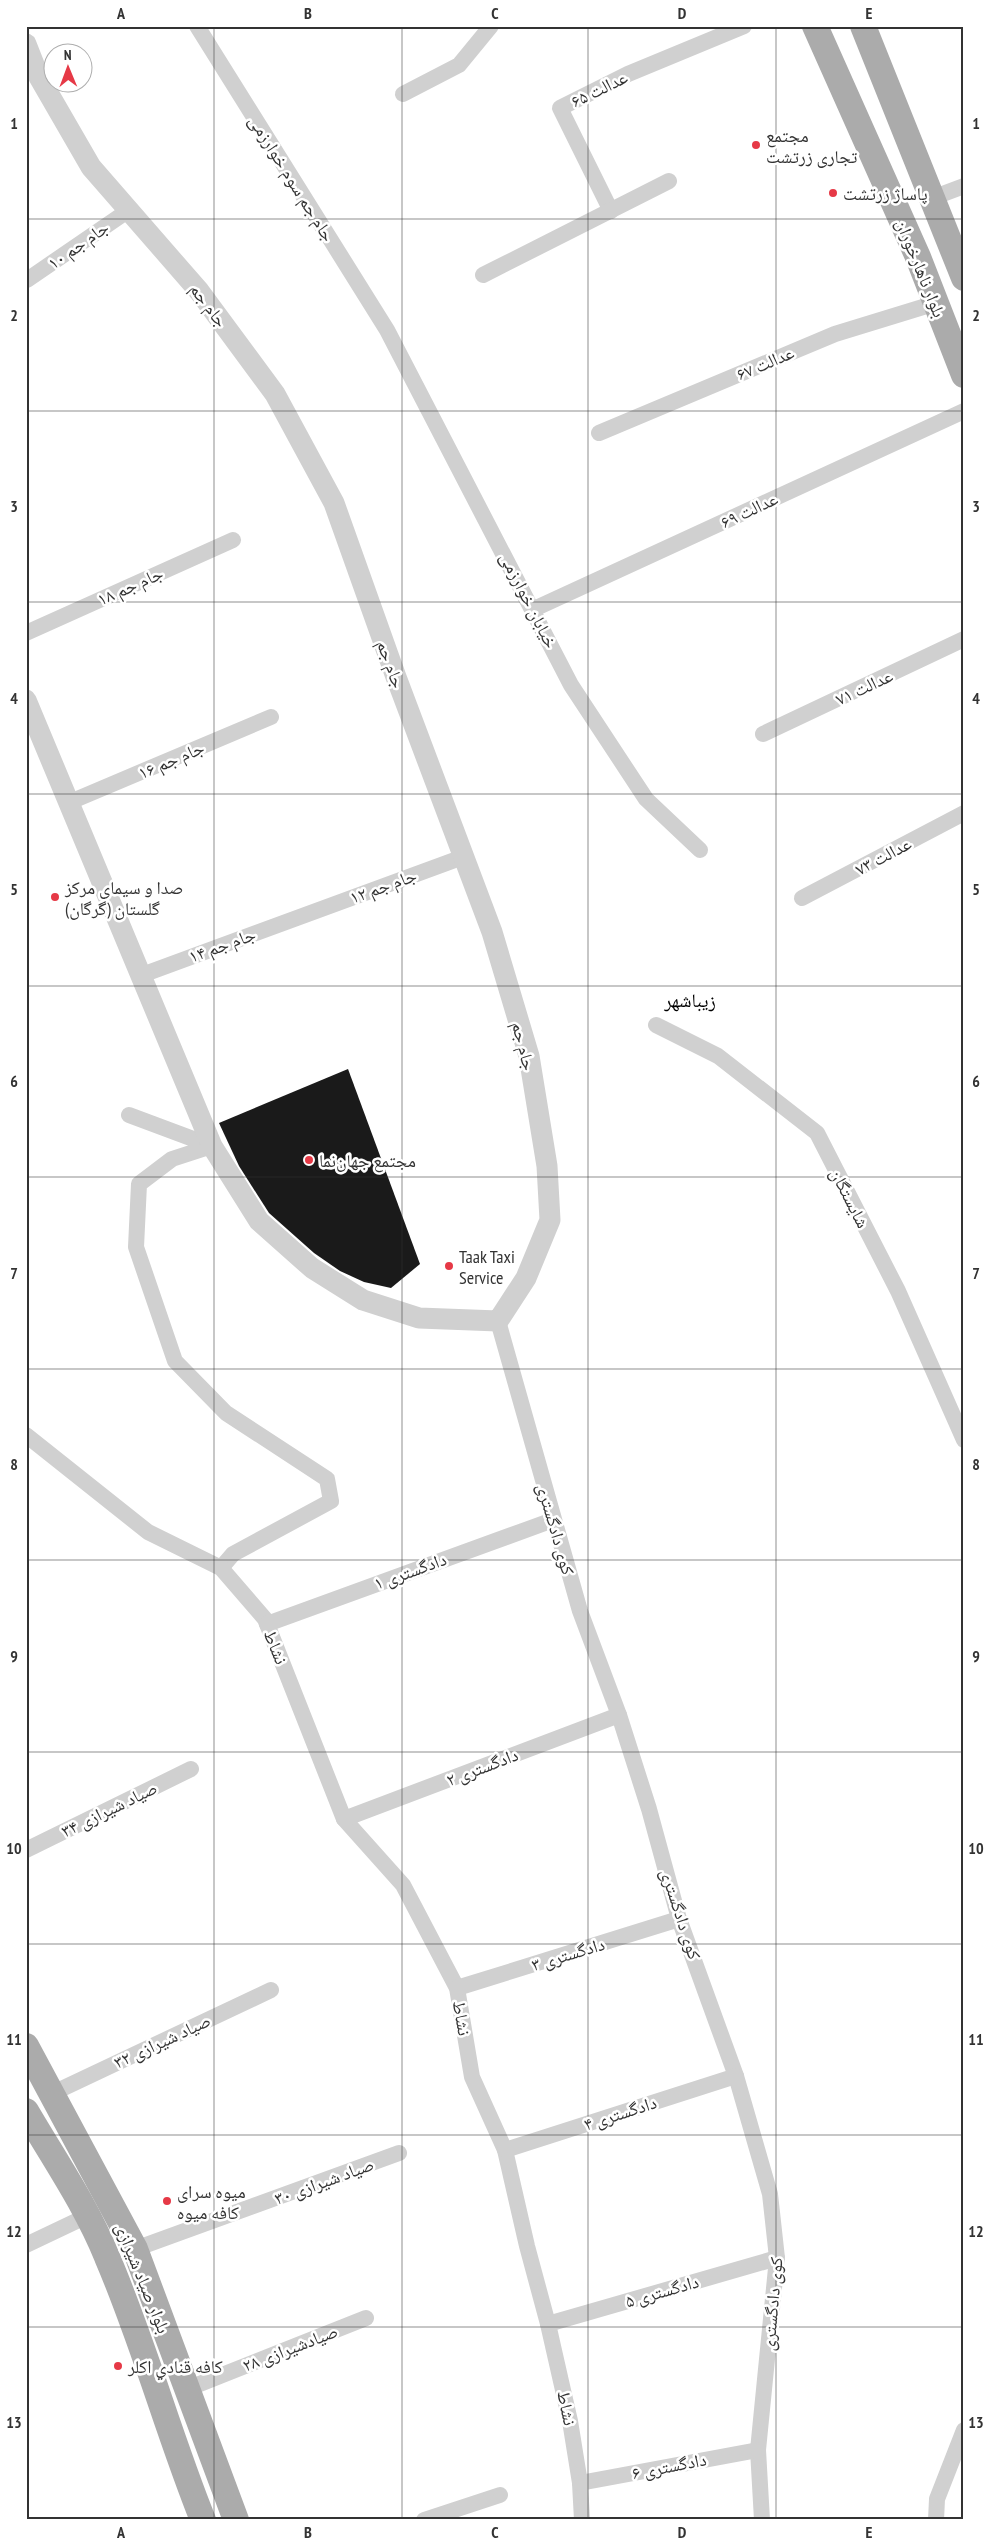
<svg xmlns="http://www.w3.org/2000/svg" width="990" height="2546" font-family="'PT Sans Narrow','Noto Naskh Arabic',sans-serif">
	<rect width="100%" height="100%" fill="#fff"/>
	<!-- building -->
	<polygon fill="#1a1a1a" points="348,1069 420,1264 391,1288 364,1282 340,1271 314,1253 269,1213 239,1166 219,1123"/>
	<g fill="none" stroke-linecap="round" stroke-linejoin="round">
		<!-- minor -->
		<g stroke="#d0d0d0" stroke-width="16">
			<polyline points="197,26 387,330 571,685 646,799 700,850"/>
			<polyline points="403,94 459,65 491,26"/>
			<polyline points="932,198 964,186"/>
			<polyline points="611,211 560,108 628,74 744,26"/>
			<polyline points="483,275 669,181"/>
			<polyline points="27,280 129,210"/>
			<polyline points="599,433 835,334 936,303"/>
			<polyline points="534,609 964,411"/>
			<polyline points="26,633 233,540"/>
			<polyline points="763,734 964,639"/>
			<polyline points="70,802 271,717"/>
			<polyline points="802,898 964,813"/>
			<polyline points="142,975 463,857"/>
			<polyline points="656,1025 718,1056 817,1133 898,1291 964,1440"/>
			<polyline points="129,1115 212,1146 172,1159 139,1184 136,1247 175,1361 226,1413 327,1479 331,1501 233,1554 221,1568"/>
			<polyline points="498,1321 580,1611 619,1715 649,1809 679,1919 736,2076 770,2194 777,2258 758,2450 762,2520"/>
			<polyline points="26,1435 148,1532 221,1568 265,1619 344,1819 403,1885 457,1988 472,2077 505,2150 527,2246 548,2324 570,2421 580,2483 582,2520"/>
			<polyline points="267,1624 553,1520"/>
			<polyline points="344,1819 619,1715"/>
			<polyline points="26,1850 191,1769"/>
			<polyline points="457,1988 679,1919"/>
			<polyline points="53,2093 271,1990"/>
			<polyline points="505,2150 736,2076"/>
			<polyline points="26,2245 87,2216"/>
			<polyline points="135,2249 399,2153"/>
			<polyline points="548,2324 777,2258"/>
			<polyline points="187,2389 366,2318"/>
			<polyline points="580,2483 758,2450"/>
			<polyline points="424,2520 500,2495"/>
			<polyline points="936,2520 937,2499 964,2430"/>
		</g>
		<!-- tertiary -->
		<polyline stroke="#d0d0d0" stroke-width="21" points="26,44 39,77 91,167 199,291 275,394 334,503 396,677 492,932 529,1056 547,1166 550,1220 526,1278 498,1321 419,1318 363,1300 312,1268 259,1221 212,1146 26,700"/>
		<!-- primary -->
		<g stroke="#ababab" stroke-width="26">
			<polyline points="815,26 918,257 964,375"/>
			<polyline points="863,26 964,278"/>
			<polyline points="26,2046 135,2249 236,2520"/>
			<path d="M26 2111C54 2159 86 2205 107 2257 144 2343 168 2433 203 2520"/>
		</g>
	</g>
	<!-- grid -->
	<path fill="none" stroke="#333" stroke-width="1" stroke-opacity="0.55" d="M214 26V2520M402 26V2520M588 26V2520M776 26V2520M26 219H964M26 411H964M26 602H964M26 794H964M26 986H964M26 1177H964M26 1369H964M26 1560H964M26 1752H964M26 1944H964M26 2135H964M26 2327H964"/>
	<!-- markers -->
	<g fill="#e63946" stroke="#fff" stroke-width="2">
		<circle cx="756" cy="145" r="5"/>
		<circle cx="833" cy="193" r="5"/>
		<circle cx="55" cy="897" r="5"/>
		<circle cx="309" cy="1160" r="5"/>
		<circle cx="449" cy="1266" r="5"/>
		<circle cx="167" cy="2201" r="5"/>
		<circle cx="118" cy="2366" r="5"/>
	</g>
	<g text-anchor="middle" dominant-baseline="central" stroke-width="5" stroke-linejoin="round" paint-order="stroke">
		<!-- street labels -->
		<g font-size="18" fill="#333" stroke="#fff">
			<text transform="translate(599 89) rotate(-26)">عدالت ۶۵</text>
			<text transform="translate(292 178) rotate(58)">جام جم سوم خوارزمی</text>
			<text transform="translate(78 245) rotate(-35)">۱۰ جام جم</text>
			<text transform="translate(921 268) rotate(68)">بلوار ناهارخوران</text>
			<text transform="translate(209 305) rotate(53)">جام جم</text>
			<text transform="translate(765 363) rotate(-23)">عدالت ۶۷</text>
			<text transform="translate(749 510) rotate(-25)">عدالت ۶۹</text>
			<text transform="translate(130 586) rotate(-24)">۱۸ جام جم</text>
			<text transform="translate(529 600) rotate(63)">خیابان خوارزمی</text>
			<text transform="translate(391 664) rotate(70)">جام جم</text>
			<text transform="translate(864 687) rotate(-25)">عدالت ۷۱</text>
			<text transform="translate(171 760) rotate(-23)">۱۶ جام جم</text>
			<text transform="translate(883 856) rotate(-28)">عدالت ۷۳</text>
			<text transform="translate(383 886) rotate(-20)">۱۲ جام جم</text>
			<text transform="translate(222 945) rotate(-20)">۱۴ جام جم</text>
			<text transform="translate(524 1046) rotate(76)">جام جم</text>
			<text transform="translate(850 1198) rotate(63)">شایستگان</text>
			<text transform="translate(556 1529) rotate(74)">کوی دادگستری</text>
			<text transform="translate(410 1571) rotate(-20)">دادگستری ۱</text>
			<text transform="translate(276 1647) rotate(68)">نشاط</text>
			<text transform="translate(482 1767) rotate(-21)">دادگستری ۲</text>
			<text transform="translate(109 1809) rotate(-26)">صیاد شیرازی ۳۴</text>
			<text transform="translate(681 1914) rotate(72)">کوی دادگستری</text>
			<text transform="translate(568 1954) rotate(-17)">دادگستری ۳</text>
			<text transform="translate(462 2018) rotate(80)">نشاط</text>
			<text transform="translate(162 2041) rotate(-25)">صیاد شیرازی ۳۲</text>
			<text transform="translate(620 2113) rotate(-18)">دادگستری ۴</text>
			<text transform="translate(324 2181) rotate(-20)">صیاد شیرازی ۳۰</text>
			<text transform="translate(143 2278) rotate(68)">بلوار صیاد شیرازی</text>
			<text transform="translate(662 2291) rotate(-16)">دادگستری ۵</text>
			<text transform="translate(772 2304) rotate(-85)">کوی دادگستری</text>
			<text transform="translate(290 2348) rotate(-21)">۲۸ صیادشیرازی</text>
			<text transform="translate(567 2408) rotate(78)">نشاط</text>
			<text transform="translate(669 2466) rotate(-11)">دادگستری ۶</text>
		</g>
		<!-- poi labels -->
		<g font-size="18" fill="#333" stroke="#fff" text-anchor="start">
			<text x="766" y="135">مجتمع<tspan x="766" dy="21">تجاری زرتشت</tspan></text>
			<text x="843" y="193">پاساژ زرتشت</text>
			<text x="65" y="887">صدا و سیمای مرکز<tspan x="65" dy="21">گلستان (گرگان)</tspan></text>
			<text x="319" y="1160">مجتمع جهان‌نما</text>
			<text x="459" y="1256">Taak Taxi<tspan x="459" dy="21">Service</tspan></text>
			<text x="177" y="2191">میوه سرای<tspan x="177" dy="21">کافه میوه</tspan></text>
			<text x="128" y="2366">كافه قنادي اكلر</text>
		</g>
		<!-- neighbourhood labels -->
		<g font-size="19" fill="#000" stroke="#fff">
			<text x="690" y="1000">زیباشهر</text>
		</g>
	</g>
	<!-- border -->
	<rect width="990" height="2546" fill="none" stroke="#ffffff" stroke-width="55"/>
	<!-- north arrow -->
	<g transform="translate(68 68) rotate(359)"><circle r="24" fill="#ffffff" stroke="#adadad"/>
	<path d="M0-4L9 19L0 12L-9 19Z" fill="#e63946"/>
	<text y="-8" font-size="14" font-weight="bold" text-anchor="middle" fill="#333333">N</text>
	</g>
	<rect x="28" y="28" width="934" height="2490" fill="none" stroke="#333" stroke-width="2"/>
	<g font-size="16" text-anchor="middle" font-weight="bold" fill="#333">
		<text x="121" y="19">A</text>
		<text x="308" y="19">B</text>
		<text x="495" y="19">C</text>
		<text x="682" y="19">D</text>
		<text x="869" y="19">E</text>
		<text x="14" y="129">1</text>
		<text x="976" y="129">1</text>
		<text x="14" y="321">2</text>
		<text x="976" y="321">2</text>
		<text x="14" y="512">3</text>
		<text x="976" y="512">3</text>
		<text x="14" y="704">4</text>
		<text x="976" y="704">4</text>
		<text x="14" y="895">5</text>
		<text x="976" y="895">5</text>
		<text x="14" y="1087">6</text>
		<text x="976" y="1087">6</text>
		<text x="14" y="1279">7</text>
		<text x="976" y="1279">7</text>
		<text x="14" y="1470">8</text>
		<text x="976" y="1470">8</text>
		<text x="14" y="1662">9</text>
		<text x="976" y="1662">9</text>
		<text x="14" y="1854">10</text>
		<text x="976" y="1854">10</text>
		<text x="14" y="2045">11</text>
		<text x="976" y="2045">11</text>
		<text x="14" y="2237">12</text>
		<text x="976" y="2237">12</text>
		<text x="14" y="2428">13</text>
		<text x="976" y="2428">13</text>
		<text x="121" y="2538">A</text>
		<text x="308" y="2538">B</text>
		<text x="495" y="2538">C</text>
		<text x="682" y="2538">D</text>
		<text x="869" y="2538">E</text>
	</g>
</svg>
